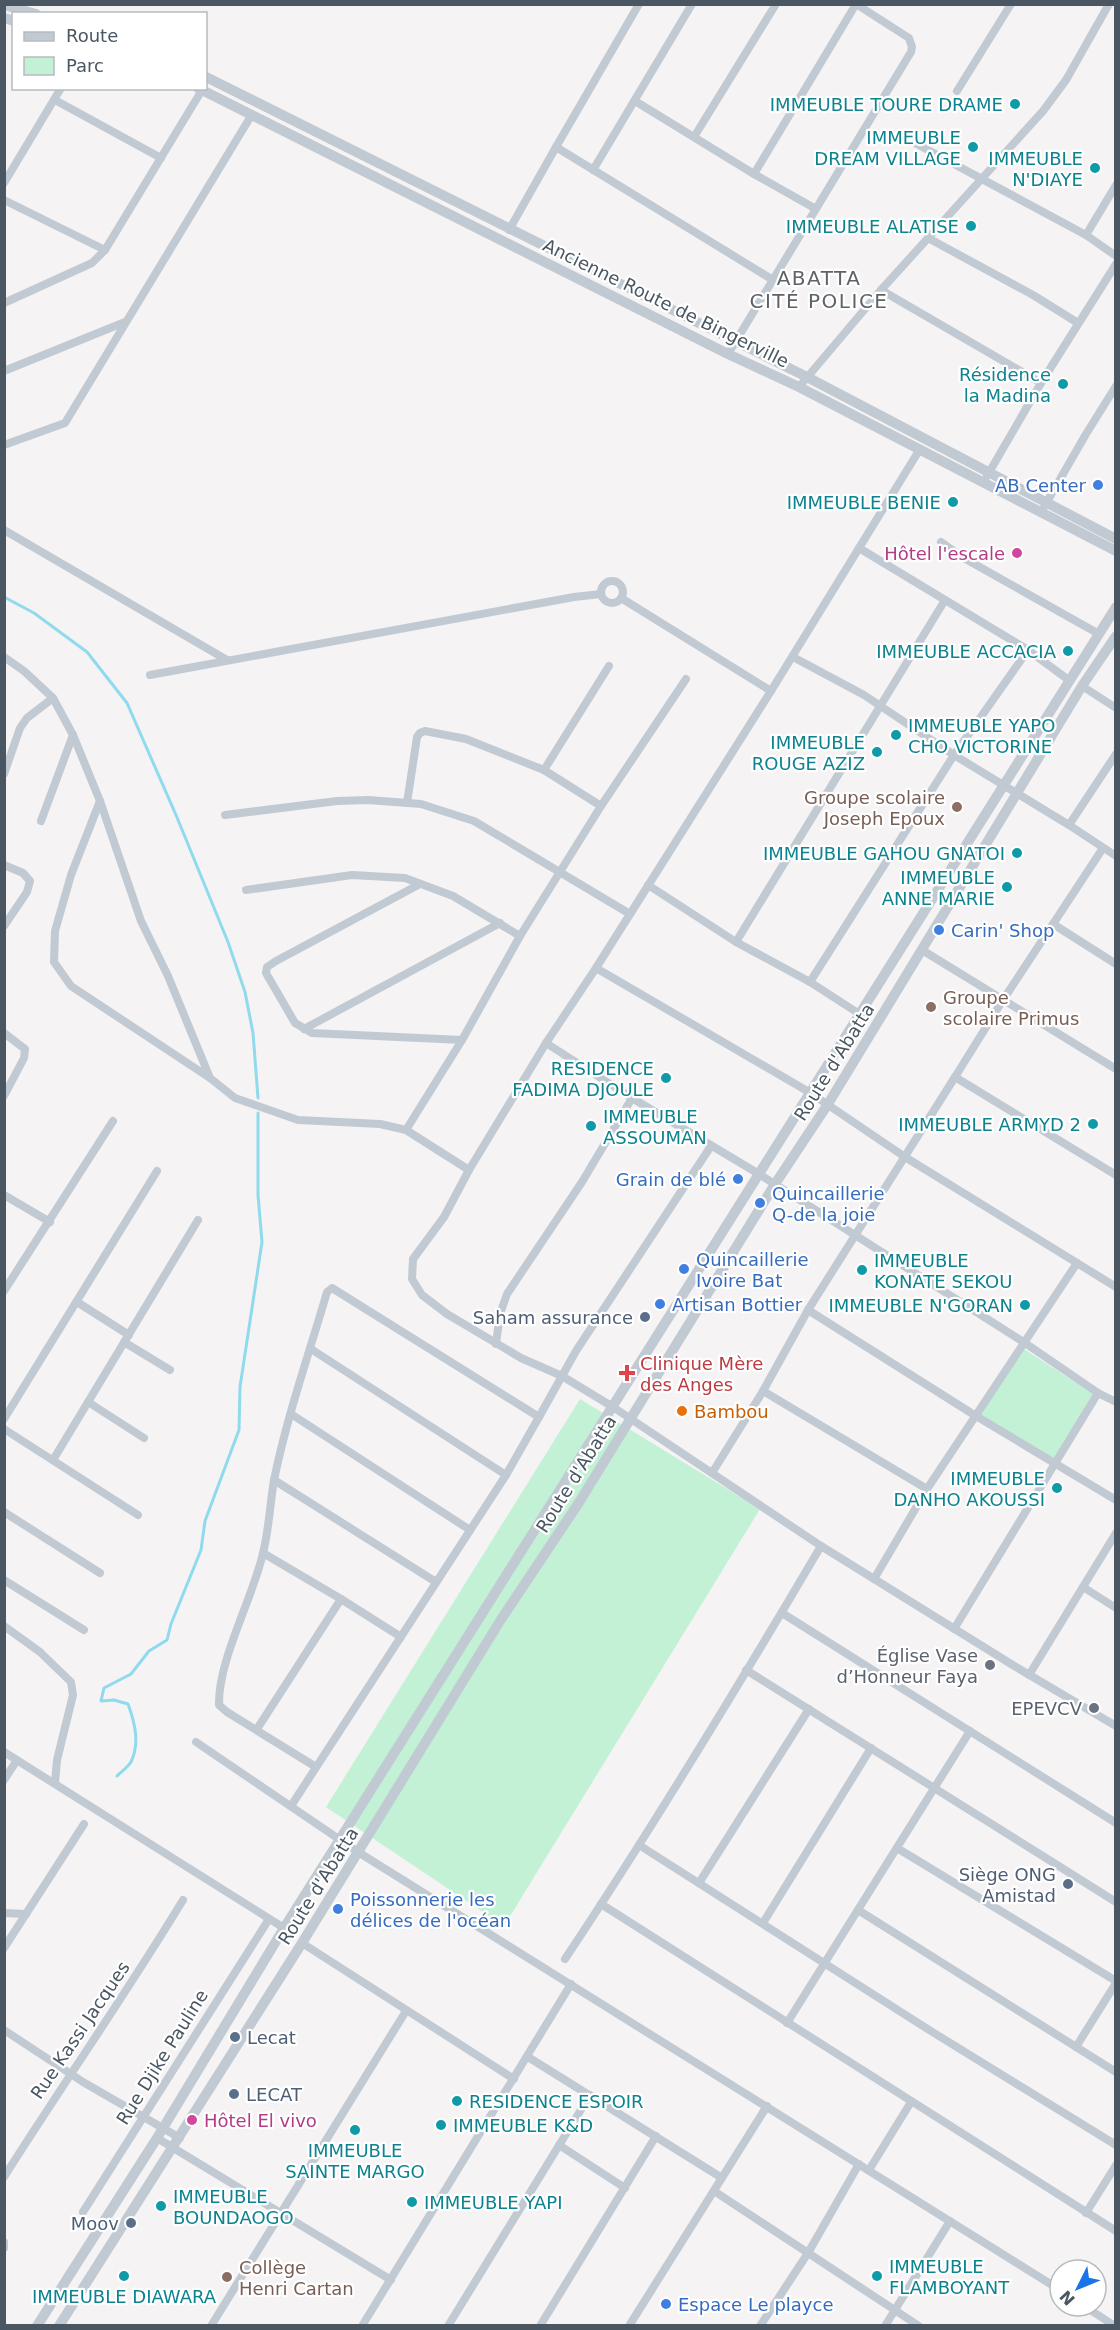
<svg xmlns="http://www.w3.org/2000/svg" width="1120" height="2330" font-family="'DejaVu Sans',sans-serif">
	<rect width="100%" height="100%" fill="#f5f3f3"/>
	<!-- green -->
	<g fill="#c3f1d5">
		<polygon points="1024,1349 1093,1394 1054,1460 978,1413"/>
		<polygon points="580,1399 760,1509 504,1926 326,1807"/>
	</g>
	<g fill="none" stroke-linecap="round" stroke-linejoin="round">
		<!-- stream -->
		<g stroke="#90daee" stroke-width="3">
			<polyline points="4,597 34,613 87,652 127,703 176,815 228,942 245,992 253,1033 258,1098"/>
			<path d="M117 1776C121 1772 128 1767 131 1762 140 1743 135 1723 128 1704L114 1700 101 1701 104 1688 131 1674 149 1651 167 1640 171 1624 201 1550 205 1521 239 1430 240 1387 262 1242 258 1195V1113"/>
		</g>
		<!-- minor -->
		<g stroke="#c1cad2" stroke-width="8">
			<polyline points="957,91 1011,4"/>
			<polyline points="55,100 161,158"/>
			<polyline points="635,101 754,174 816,209"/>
			<polyline points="694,137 776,4"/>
			<polyline points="915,143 1086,235 1116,256"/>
			<polyline points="556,147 639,4"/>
			<polyline points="593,170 692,4"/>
			<polyline points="754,174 856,4"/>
			<polyline points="4,183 61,88"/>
			<polyline points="4,200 105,250"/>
			<polyline points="509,230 556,147 773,280"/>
			<polyline points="1086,235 1116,185"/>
			<polyline points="928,238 1033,295 1078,323"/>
			<polyline points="881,290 1041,383"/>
			<polyline points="4,303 92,263 105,250 202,90"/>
			<polyline points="728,354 911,52 912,47 909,38 856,4"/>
			<polyline points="4,371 125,322"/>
			<polyline points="799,387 881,290 1043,111 1066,80 1109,4"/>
			<polyline points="4,445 65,423 251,116"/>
			<polyline points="920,449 771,691 596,968 546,1043 469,1170 444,1217 413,1259 412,1279 422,1295 447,1314 521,1358 562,1376 613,1407 821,1546 1016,1667 1116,1726"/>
			<polyline points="987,476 1041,383 1116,264"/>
			<polyline points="1044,507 1086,434 1116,386"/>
			<polyline points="4,530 227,660"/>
			<polyline points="941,542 962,557 1099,634"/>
			<polyline points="859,548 1028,650 1070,681"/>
			<circle cx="612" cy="592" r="11"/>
			<polyline points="621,598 771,691"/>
			<polyline points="4,657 24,671 53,698 73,735 100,801 141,921 168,976 210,1078 235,1098 298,1120 380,1124 406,1130 469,1170"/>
			<polyline points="793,657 864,695 954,755 1069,825"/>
			<polyline points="150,675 574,597 601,594"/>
			<polyline points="1082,686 1116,708"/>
			<polyline points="1116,754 1069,825 1116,856"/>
			<polyline points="544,770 609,666"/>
			<polyline points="4,774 20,728 27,718 53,698"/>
			<polyline points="100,801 71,875 55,931 54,962 71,986 210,1078"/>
			<polyline points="407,803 417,737 420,733 425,731 466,739 544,770 601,806"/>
			<polyline points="225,815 337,801 368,800 421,804 474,821 630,914"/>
			<polyline points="41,821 73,735"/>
			<polyline points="4,865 23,873 30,881 27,892 4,926"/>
			<polyline points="420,884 276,961 267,967 266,973 295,1023 312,1033 462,1040"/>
			<polyline points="648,885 736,942"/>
			<polyline points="246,890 352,875 405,878 453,896 520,936"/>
			<polyline points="1053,924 1116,964"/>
			<polyline points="922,950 1116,1069"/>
			<polyline points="596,968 809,1092 905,1157 1116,1287"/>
			<polyline points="810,982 954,755 1028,650"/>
			<polyline points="858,1013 810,982 736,942 945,600"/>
			<polyline points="304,1029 500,923"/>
			<polyline points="4,1033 25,1049 24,1058 4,1096"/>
			<polyline points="546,1043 632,1098 759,1174 1025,1343 1098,1393 1116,1402"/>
			<polyline points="955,1077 1003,1000 1103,848"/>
			<polyline points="406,1130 462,1040 520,936 601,806 686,679"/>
			<polyline points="4,1195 50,1222"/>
			<polyline points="4,1291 113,1121"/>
			<polyline points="77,1302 129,1335"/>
			<polyline points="808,1310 976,1416 1116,1500"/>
			<polyline points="124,1342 170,1370"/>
			<polyline points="496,1344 500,1314 507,1294 582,1182 632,1098"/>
			<polyline points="311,1349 506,1475"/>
			<polyline points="763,1391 927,1489"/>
			<polyline points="88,1402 144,1438"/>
			<polyline points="291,1414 470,1530"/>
			<polyline points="539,1417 576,1351 711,1146"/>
			<polyline points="4,1419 157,1171"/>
			<polyline points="4,1429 138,1515"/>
			<polyline points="53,1460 198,1220"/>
			<polyline points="712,1473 763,1391 808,1310 955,1077 1116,1175"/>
			<polyline points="274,1480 436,1582"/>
			<polyline points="4,1512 100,1573"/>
			<polyline points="263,1553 341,1599 401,1637"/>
			<polyline points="874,1579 927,1489 1077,1263"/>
			<polyline points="4,1580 84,1630"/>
			<polyline points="1083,1587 1116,1608"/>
			<polyline points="782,1613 1116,1823"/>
			<polyline points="4,1626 40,1652 71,1682 73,1695 57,1760 55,1783"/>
			<polyline points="954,1629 1098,1393"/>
			<polyline points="746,1670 1116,1902"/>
			<polyline points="1029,1675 1116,1533"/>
			<polyline points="257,1729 341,1599"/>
			<polyline points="196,1742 358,1852 1060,2290"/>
			<polyline points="4,1752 284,1928"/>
			<polyline points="4,1780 17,1760"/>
			<path d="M291 1806 506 1475 539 1417 332 1288 327 1292C309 1354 287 1416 274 1480 270 1504 269 1529 263 1553 253 1598 218 1660 219 1705L227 1712 316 1767"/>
			<polyline points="639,1845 934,2033 1116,2145"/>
			<polyline points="897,1848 1116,1981"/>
			<polyline points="699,1883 809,1709"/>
			<polyline points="601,1904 1116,2231"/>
			<polyline points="858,1910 1116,2072"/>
			<polyline points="4,1913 26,1914"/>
			<polyline points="763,1923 871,1748"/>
			<polyline points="302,1943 514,2079"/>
			<polyline points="4,1948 84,1824"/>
			<path d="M565 1959C655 1824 739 1685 821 1546"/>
			<polyline points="787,2023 970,1731"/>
			<polyline points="4,2030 83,2082 180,2138"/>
			<polyline points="1076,2047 1116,1983"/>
			<polyline points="528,2057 722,2178"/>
			<polyline points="157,2138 391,2280"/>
			<polyline points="559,2145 625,2188"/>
			<polyline points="869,2170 911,2102"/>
			<path d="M4 2177C63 2084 126 1994 183 1900"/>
			<polyline points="714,2191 919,2326"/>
			<polyline points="83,2212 269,1919"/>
			<polyline points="1086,2213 1116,2165"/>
			<polyline points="4,2242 4,2248"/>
			<polyline points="1084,2306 1115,2326"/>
			<polyline points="211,2326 406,2011"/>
			<polyline points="362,2326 571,1984"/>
			<polyline points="448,2326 590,2095"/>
			<polyline points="540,2326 656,2136"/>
			<polyline points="629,2326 767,2106"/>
			<polyline points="760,2326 808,2253 859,2164"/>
			<polyline points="885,2326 950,2221"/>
		</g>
		<!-- tertiary -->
		<g stroke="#c1cad2" stroke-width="10">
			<polyline points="4,5 36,14"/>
			<polyline points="4,18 14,21"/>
			<polyline points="206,77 807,377 1116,539"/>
			<polyline points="198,88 728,354 799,387 1116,551"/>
			<polyline points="37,2326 157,2138 284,1928 1116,607"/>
			<polyline points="59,2326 302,1943 500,1621 578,1504 775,1184 828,1104 1082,686 1116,636"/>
		</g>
	</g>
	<!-- markers -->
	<g fill="#0f9aa8" stroke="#fff" stroke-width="2">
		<circle cx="1015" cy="104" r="6"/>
		<circle cx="973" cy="147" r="6"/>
		<circle cx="1095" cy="168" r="6"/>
		<circle cx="971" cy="226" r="6"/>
		<circle cx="1063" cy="384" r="6"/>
		<circle cx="953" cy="502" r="6"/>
		<circle cx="1068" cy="651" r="6"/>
		<circle cx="896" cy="735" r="6"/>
		<circle cx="877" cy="752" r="6"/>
		<circle cx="1017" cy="853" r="6"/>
		<circle cx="1007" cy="887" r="6"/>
		<circle cx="666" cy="1078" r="6"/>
		<circle cx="1093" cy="1124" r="6"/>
		<circle cx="591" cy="1126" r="6"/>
		<circle cx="862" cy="1270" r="6"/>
		<circle cx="1025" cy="1305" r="6"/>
		<circle cx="1057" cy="1488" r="6"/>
		<circle cx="457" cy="2101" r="6"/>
		<circle cx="441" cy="2125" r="6"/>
		<circle cx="355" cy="2130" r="6"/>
		<circle cx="412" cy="2202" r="6"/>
		<circle cx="161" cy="2206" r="6"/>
		<circle cx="124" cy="2276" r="6"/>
		<circle cx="877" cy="2276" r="6"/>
	</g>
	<g fill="#3f7fe0" stroke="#fff" stroke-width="2">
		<circle cx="1098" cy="485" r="6"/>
		<circle cx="939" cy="930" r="6"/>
		<circle cx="738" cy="1179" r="6"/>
		<circle cx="760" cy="1203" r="6"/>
		<circle cx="684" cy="1269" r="6"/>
		<circle cx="660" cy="1304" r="6"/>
		<circle cx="338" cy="1909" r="6"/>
		<circle cx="666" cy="2304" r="6"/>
	</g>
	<g fill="#d1479c" stroke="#fff" stroke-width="2">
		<circle cx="1017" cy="553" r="6"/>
		<circle cx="192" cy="2120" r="6"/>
	</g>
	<g fill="#8d6e63" stroke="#fff" stroke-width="2">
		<circle cx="957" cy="807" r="6"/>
		<circle cx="931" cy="1007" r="6"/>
		<circle cx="227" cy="2277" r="6"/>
	</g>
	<g fill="#5c6f8a" stroke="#fff" stroke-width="2">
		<circle cx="645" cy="1317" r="6"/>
		<circle cx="1068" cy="1884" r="6"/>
		<circle cx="235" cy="2037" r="6"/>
		<circle cx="234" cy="2094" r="6"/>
		<circle cx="131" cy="2223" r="6"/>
	</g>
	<path fill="#e0444e" stroke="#fff" stroke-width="2" d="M624 1364h6v6h6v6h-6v6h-6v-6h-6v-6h6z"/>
	<circle fill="#e8710a" stroke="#fff" stroke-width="2" cx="682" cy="1411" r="6"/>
	<g fill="#6b7280" stroke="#fff" stroke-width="2">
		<circle cx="990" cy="1665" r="6"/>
		<circle cx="1094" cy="1708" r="6"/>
	</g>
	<g text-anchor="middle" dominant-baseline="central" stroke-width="4.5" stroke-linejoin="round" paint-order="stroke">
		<!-- culture labels -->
		<g font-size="18" fill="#0d838f" stroke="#fff" text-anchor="end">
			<text x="1003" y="104">IMMEUBLE TOURE DRAME</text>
			<text x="961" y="137">IMMEUBLE<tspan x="961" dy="21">DREAM VILLAGE</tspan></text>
			<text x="1083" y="158">IMMEUBLE<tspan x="1083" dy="21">N'DIAYE</tspan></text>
			<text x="959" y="226">IMMEUBLE ALATISE</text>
			<text x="1051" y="374">Résidence<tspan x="1051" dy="21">la Madina</tspan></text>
			<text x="941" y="502">IMMEUBLE BENIE</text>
			<text x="1056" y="651">IMMEUBLE ACCACIA</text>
			<text x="908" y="725" text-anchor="start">IMMEUBLE YAPO<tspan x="908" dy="21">CHO VICTORINE</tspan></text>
			<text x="865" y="742">IMMEUBLE<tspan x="865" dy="21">ROUGE AZIZ</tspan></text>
			<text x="1005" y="853">IMMEUBLE GAHOU GNATOI</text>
			<text x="995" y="877">IMMEUBLE<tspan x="995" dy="21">ANNE MARIE</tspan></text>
			<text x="654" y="1068">RESIDENCE<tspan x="654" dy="21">FADIMA DJOULE</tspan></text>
			<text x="603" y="1116" text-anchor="start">IMMEUBLE<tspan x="603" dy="21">ASSOUMAN</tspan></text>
			<text x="1081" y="1124">IMMEUBLE ARMYD 2</text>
			<text x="874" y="1260" text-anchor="start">IMMEUBLE<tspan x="874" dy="21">KONATE SEKOU</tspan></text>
			<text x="1013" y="1305">IMMEUBLE N'GORAN</text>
			<text x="1045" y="1478">IMMEUBLE<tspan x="1045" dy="21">DANHO AKOUSSI</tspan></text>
			<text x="469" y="2101" text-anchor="start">RESIDENCE ESPOIR</text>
			<text x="453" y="2125" text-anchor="start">IMMEUBLE K&amp;D</text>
			<text x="355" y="2150" text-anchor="middle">IMMEUBLE<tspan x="355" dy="21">SAINTE MARGO</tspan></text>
			<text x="173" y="2196" text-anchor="start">IMMEUBLE<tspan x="173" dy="21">BOUNDAOGO</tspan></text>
			<text x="424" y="2202" text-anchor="start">IMMEUBLE YAPI</text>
			<text x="889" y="2266" text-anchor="start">IMMEUBLE<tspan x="889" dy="21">FLAMBOYANT</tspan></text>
			<text x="124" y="2296" text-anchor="middle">IMMEUBLE DIAWARA</text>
		</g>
		<!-- street labels -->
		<g font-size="18" fill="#4a5661" stroke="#fff">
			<text transform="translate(666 303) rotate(26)">Ancienne Route de Bingerville</text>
			<text transform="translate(834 1062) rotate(-58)">Route d'Abatta</text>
			<text transform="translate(576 1474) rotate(-58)">Route d'Abatta</text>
			<text transform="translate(318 1886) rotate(-58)">Route d'Abatta</text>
			<text transform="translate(80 2030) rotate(-56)">Rue Kassi Jacques</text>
			<text transform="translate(162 2057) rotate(-58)">Rue Djike Pauline</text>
		</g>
		<!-- shop labels -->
		<g font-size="18" fill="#366cbe" stroke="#fff" text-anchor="start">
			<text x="1086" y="485" text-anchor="end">AB Center</text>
			<text x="951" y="930">Carin' Shop</text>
			<text x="726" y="1179" text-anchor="end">Grain de blé</text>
			<text x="772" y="1193">Quincaillerie<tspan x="772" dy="21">Q-de la joie</tspan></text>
			<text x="696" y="1259">Quincaillerie<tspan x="696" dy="21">Ivoire Bat</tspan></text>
			<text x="672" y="1304">Artisan Bottier</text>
			<text x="350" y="1899">Poissonnerie les<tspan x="350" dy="21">délices de l'océan</tspan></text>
			<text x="678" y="2304">Espace Le playce</text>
		</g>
		<!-- hotel labels -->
		<g font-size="18" fill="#b23c85" stroke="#fff" text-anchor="end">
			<text x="1005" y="553">Hôtel l'escale</text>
			<text x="204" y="2120" text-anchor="start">Hôtel El vivo</text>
		</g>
		<!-- education labels -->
		<g font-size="18" fill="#785e54" stroke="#fff" text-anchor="start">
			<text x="945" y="797" text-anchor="end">Groupe scolaire<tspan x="945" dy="21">Joseph Epoux</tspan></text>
			<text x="943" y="997">Groupe<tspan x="943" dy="21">scolaire Primus</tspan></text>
			<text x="239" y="2267">Collège<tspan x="239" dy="21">Henri Cartan</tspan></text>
		</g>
		<!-- service labels -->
		<g font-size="18" fill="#4e5e75" stroke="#fff" text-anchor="end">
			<text x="633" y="1317">Saham assurance</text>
			<text x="1056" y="1874">Siège ONG<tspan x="1056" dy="21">Amistad</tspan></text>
			<text x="247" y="2037" text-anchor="start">Lecat</text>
			<text x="246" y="2094" text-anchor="start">LECAT</text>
			<text x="119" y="2223">Moov</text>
		</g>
		<!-- health labels -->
		<g font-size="18" fill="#be3a42" stroke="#fff" text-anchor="start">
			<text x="640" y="1363">Clinique Mère<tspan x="640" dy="21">des Anges</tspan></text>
		</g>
		<!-- food labels -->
		<g font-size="18" fill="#c56008" stroke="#fff" text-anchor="start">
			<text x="694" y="1411">Bambou</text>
		</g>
		<!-- worship labels -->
		<g font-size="18" fill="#5b616d" stroke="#fff" text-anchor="end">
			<text x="978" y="1655">Église Vase<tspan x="978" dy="21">d’Honneur Faya</tspan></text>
			<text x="1082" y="1708">EPEVCV</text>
		</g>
		<!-- neighbourhood labels -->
		<g font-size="20" letter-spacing="1.5" fill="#5f6368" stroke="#fff">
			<text x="819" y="278">ABATTA<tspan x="819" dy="23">CITÉ POLICE</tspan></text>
		</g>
	</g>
	<!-- border -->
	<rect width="1120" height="2330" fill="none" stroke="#4a5661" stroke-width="12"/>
	<!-- legend -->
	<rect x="12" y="12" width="195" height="78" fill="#ffffff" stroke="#b7bbc0" stroke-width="1.5"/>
	<rect x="24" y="32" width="30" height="9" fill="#c1cad2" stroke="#b7bbc0" stroke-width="1.5"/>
	<text x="66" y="42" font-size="18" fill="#4a5661">Route</text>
	<rect x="24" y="57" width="30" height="18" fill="#c3f1d5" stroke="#b7bbc0" stroke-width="1.5"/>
	<text x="66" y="72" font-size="18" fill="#4a5661">Parc</text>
	<!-- north arrow -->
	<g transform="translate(1078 2288) rotate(227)"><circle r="28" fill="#ffffff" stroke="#b7bbc0" stroke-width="1.5"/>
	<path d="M0-4.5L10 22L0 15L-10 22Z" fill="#1a73e8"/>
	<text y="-9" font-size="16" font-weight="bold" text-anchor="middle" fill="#4a5661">N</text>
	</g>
</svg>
